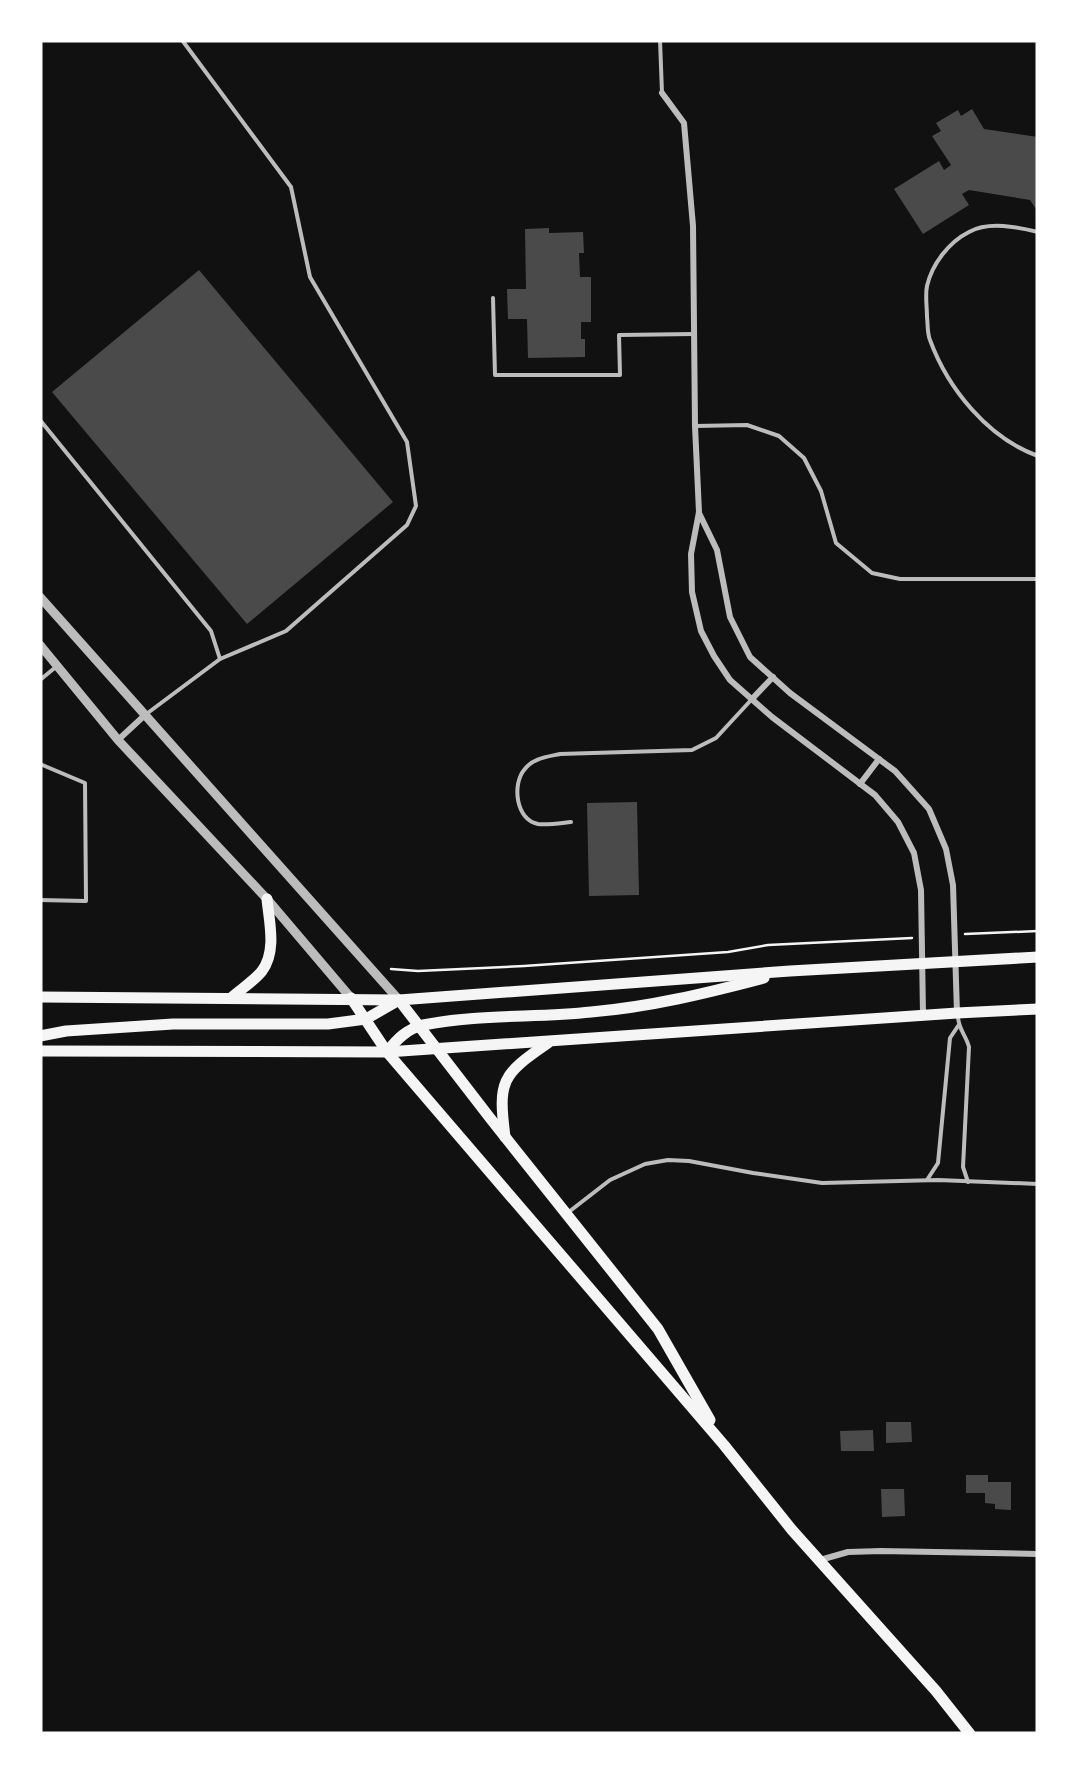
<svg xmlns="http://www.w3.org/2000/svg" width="1078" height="1774" font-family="Montserrat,sans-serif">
	<rect width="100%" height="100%" fill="#111"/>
	<!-- building -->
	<g fill="#4a4a4a">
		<polygon points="972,109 984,129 1038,137 1038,212 1030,200 969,190 962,194 969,205 923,234 894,189 939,161 944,170 951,165 932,136 941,131 936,123 958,110 961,116"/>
		<polygon points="549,228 549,233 583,232 584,253 579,253 580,277 591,277 591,322 581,322 581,339 585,339 585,357 528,358 527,319 508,319 507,289 526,289 525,229"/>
		<polygon points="199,270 393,502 247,624 52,392"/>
		<polygon points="637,802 639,895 589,896 587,803"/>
		<polygon points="886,1422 911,1422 912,1442 886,1443"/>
		<polygon points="873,1430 874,1451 841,1451 840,1431"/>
		<polygon points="966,1475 988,1475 988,1482 1011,1482 1011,1510 995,1509 995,1504 985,1503 985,1493 966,1493"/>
		<polygon points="881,1489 904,1489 905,1516 882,1517"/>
	</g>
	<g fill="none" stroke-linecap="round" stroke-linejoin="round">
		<!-- path -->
		<g stroke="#f5f5f5" stroke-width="2.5">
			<polyline points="965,934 1038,931"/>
			<polyline points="391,969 418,971 524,966 728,952 768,945 912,938"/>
		</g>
		<!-- service -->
		<g stroke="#bcbcbc" stroke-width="4">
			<polyline points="660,40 662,93"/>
			<path d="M1038 232C1017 227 989 221 969 232 949 242 932 264 927 286 925 295 927 307 927 317 928 324 927 333 930 340 948 389 988 438 1038 456"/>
			<polyline points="493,298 495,375 620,375 619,335 694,334"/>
			<polyline points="40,420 211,631 220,659"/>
			<polyline points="695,426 747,425 779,436 804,458 821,491 836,543 872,573 900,579 1038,579"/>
			<polyline points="40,680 57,666"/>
			<polyline points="145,715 220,659 286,631 407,525 416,506 407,442 310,277 291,187 182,40"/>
			<polyline points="40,764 85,783 86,901 40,900"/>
			<path d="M571 822C561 823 548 825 538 824 516 820 512 785 524 770 533 758 546 757 560 754L692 750 716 738 752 699"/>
			<path d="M958 1016C958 1029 966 1035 969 1047L963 1167 968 1182"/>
			<polyline points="927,1180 938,1163 950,1038 958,1026"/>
			<polyline points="570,1211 610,1180 645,1164 668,1160 689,1161 753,1173 822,1183 938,1180 1038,1184"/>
		</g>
		<!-- minor -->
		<g stroke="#bcbcbc" stroke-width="6">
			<polyline points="662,93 684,123 693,226 695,426 699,512 691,554 692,592 701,631 714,656 730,680 772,717 875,795 898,822 914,853 921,890 923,1014"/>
			<polyline points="699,513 717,550 730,617 750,657 790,693 895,771 929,809 946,849 953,885 957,1013"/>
			<polyline points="752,699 773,677"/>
			<polyline points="118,740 145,715"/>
			<polyline points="860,784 879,759"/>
			<polyline points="820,1560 848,1552 881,1551 1038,1554"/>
		</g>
		<!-- tertiary -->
		<g stroke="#bcbcbc" stroke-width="9">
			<polyline points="40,597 399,1000"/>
			<polyline points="40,645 118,740 267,899 351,998"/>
		</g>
		<!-- primary -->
		<g stroke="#f5f5f5" stroke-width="11">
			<polyline points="40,997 399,1000 790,971 1038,957"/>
			<path d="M231 998C241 989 254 981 262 971 277 951 269 921 267 899"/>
			<polyline points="351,998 387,1052 724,1445 792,1530 936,1691 970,1734"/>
			<polyline points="399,1000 490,1118 658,1329 710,1420"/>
			<polyline points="40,1036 66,1031 173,1024 328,1024 366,1019 399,1000"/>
			<polyline points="40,1051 387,1052 957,1013 1038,1009"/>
			<path d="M387 1052C397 1039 407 1029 423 1025 478 1014 536 1018 591 1012 650 1007 707 993 764 978"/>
			<path d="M505 1137C498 1081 501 1075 548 1043"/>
		</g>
	</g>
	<!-- border -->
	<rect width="1078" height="1774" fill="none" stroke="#ffffff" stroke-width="85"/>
</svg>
